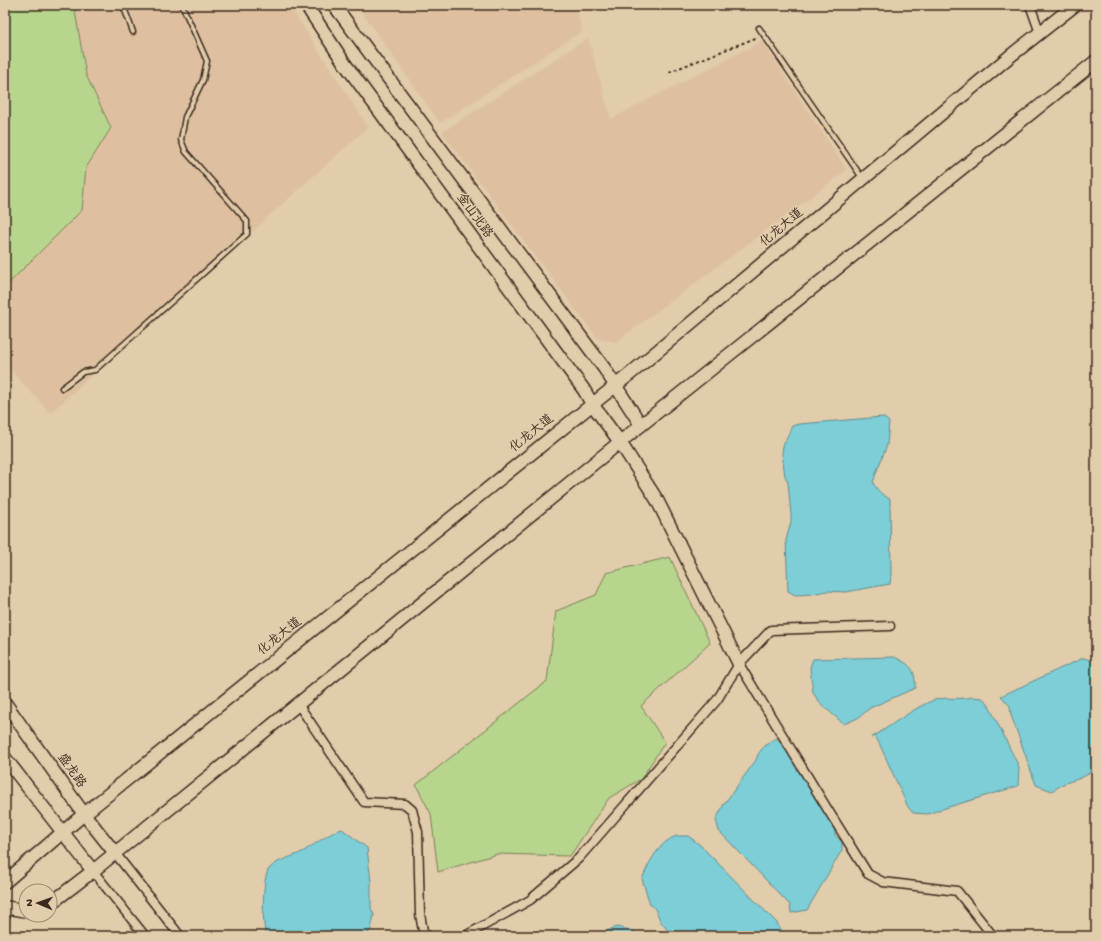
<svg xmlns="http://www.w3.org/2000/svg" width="1101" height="941" font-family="'Gochi Hand','LXGW WenKai TC',sans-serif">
	<rect width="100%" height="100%" fill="#e1ccab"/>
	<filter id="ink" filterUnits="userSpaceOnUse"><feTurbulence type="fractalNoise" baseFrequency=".025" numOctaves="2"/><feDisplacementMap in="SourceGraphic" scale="8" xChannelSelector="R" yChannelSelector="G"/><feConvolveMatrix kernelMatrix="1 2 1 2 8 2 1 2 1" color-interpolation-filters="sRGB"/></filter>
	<g filter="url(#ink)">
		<!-- built -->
		<g fill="#dec0a1">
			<polygon points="74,5 289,5 368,127 50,413 5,364 5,287 82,210 86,168 111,128 86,75"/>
			<polygon points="357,5 576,5 582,31 440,123"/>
			<polygon points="588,38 611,119 762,41 847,170 616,342 597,338 442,132"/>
		</g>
		<!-- green -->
		<g fill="#b7d58d" stroke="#798056">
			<polygon points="5,5 74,5 86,75 111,128 86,168 82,210 5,287"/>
			<polygon points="670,557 710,643 641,706 665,742 641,779 609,798 570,856 497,854 438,872 431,814 416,785 547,681 556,611 596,595 606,573"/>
		</g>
		<!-- water -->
		<g fill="#7dced7" stroke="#638c8d">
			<path d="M883 417 889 422 887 445 876 473 873 483C878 491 882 495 890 499L891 576 890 584 846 592 827 591 812 594 795 595 788 591 786 540 791 522V514L788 483 785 476 782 454 783 446 792 426 799 424Z"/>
			<path d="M894 657C910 664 916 669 915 688L870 708 858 718 844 724 822 705 813 693 810 667 813 659Z"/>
			<polygon points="1083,658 1096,661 1096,769 1081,778 1065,783 1052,791 1036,785 1011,715 1010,706 1001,696"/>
			<path d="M972 697 982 698 987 702 1019 767 1018 786 942 809 928 814 913 813 908 807 879 743 875 736 871 738C888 728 920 703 938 699 949 697 961 700 972 697Z"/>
			<path d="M776 738C796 763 836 802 835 835L842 842V850L807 910 791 913 790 905 719 831 716 820 724 804 756 760C759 749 767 744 776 738Z"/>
			<path d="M342 829 367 848 371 882V908L374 915 371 929 366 936H266C262 924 262 878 269 869 278 859 291 858 302 852 316 844 327 834 342 829Z"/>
			<path d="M676 836H688L700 845 777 923 784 936H672L661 922 655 909 650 904 642 879C649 863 658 843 676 836Z"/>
			<polygon points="618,927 633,931 636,936 598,936 611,929"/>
		</g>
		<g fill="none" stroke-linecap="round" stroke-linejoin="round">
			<defs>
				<g id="lane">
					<polyline points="123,5 133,32"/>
					<polyline points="759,28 863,179"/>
					<polyline points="62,388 83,372 95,370 247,234 247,221 186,152 181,140 185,117 203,80 207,61 182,5"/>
					<polyline points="5,918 12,911"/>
				</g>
				<g id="street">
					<polyline points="1030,5 1040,33"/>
					<polyline points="739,664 828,810 868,874 883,882 957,891 993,936"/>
					<polyline points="298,704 364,802 405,804 412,810 418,832 420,914 423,931 427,936"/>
					<polyline points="115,853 180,936"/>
					<polyline points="93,871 145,936"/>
					<polyline points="465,936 530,900 579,858 717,700 739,664 771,630 890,626"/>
				</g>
				<g id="secondary">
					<polyline points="306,5 345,64 584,390 592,404 620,442 657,500 739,664"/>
					<polyline points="334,5 604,368 641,425"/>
					<polyline points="5,703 84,814 115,853"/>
					<polyline points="5,758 93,871"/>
					<polyline points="5,882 84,814 630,374 1009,57 1075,5"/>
					<polyline points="50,904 93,871 620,442 1096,61"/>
					<polyline points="5,907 26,911"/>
				</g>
			</defs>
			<!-- lane casing -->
			<use href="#lane" stroke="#3b2a1e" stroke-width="7"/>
			<!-- street casing -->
			<use href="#street" stroke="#3b2a1e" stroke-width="11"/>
			<!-- secondary casing -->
			<use href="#secondary" stroke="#3b2a1e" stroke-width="15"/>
			<!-- path -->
			<polyline stroke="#3b2a1e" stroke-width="2" stroke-dasharray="3 3" stroke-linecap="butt" points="669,72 758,37"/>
			<!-- lane -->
			<use href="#lane" stroke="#e1ccab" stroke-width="4"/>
			<!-- street -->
			<use href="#street" stroke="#e1ccab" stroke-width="8"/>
			<!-- secondary -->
			<use href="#secondary" stroke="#e1ccab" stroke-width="12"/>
		</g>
	</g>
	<g text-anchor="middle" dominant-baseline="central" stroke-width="3" stroke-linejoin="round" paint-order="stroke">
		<!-- street labels -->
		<g font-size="13" fill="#3b2a1e" stroke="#e1ccab">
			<text transform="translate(474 216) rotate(54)">金山北路</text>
			<text transform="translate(782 228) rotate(-40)">化龙大道</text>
			<text transform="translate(532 434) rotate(-39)">化龙大道</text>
			<text transform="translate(280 637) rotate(-39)">化龙大道</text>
			<text transform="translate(71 771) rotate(55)">盛龙路</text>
		</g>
	</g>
	<!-- margin -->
	<rect width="1101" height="941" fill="none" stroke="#e1ccab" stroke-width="20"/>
	<rect x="10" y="10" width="1081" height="921" fill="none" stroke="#3b2a1e" stroke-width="1.5" filter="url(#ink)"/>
	<!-- north arrow -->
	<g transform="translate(38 903) rotate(272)"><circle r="19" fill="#e1ccab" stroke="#9f8b73"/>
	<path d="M0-3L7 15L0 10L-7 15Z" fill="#3b2a1e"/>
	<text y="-6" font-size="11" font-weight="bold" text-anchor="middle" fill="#3b2a1e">N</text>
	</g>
</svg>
